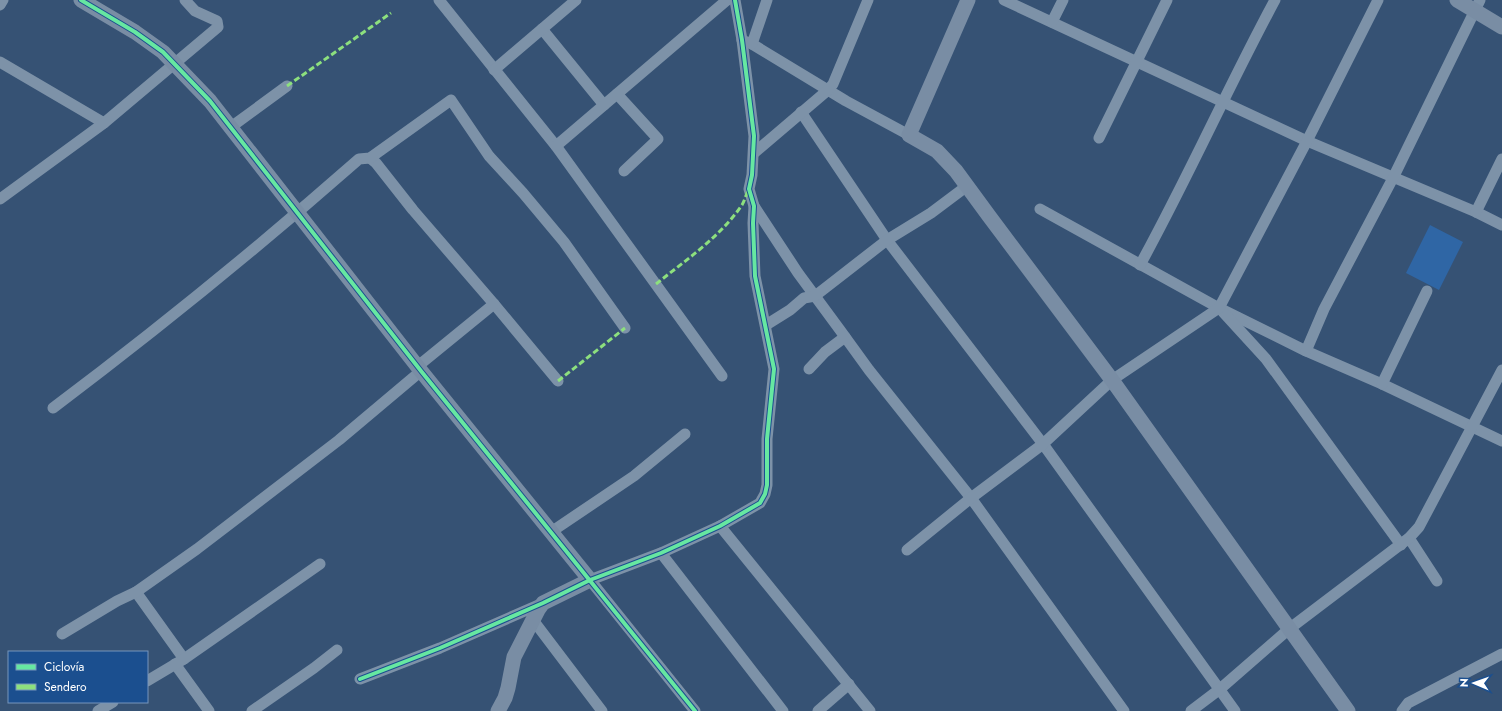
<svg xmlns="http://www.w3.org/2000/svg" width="1502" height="711" font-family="Jost,sans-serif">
	<rect width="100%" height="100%" fill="#365274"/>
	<!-- garden -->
	<polygon fill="#2f66a5" points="1430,225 1463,242 1439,290 1406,273"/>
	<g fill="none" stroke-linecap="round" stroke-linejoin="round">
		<!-- street -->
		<g stroke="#7d92a8" stroke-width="11">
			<polyline points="439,0 556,146 722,376"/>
			<polyline points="1004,0 1307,141 1476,212 1502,225"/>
			<polyline points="0,5 3,0"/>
			<polyline points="1052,22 1063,0"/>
			<polyline points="542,29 604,105"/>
			<polyline points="742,40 752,44 846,101 909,135"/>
			<polyline points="752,44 767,0"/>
			<polyline points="0,62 104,123"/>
			<polyline points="494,70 576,0"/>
			<polyline points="617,94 658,139 624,171"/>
			<polyline points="801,112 887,240 1043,444 1235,711"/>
			<polyline points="231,127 287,86"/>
			<polyline points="1099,138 1167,0"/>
			<polyline points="556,146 727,0"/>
			<polyline points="754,153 828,90 833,84 868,0"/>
			<polyline points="370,158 376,163 413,210 494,304 558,381"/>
			<polyline points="0,199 104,123 218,27 217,21 195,11 185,0"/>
			<polyline points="754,206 798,273 840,330 869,370 971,498 1124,711"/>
			<polyline points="1040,209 1219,308 1306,351 1382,384 1502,441"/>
			<polyline points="1476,212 1502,159"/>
			<path d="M1140 265C1188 178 1228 87 1275 0"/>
			<polyline points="1223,312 1266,359 1401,545"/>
			<polyline points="766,325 790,310 804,298 815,296 887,240 931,213 967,186"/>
			<polyline points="1306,351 1324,309 1393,178 1480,0"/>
			<polyline points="418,366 494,304"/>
			<polyline points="809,369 825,352 845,337"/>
			<polyline points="1382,384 1427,291"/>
			<path d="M53 408C158 329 260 246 359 159L370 158 451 100 489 156 523 193 564 242 625 328"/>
			<polyline points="720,526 870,711"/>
			<polyline points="551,532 634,476 685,434"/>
			<polyline points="1409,538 1437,581"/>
			<polyline points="907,550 971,498 1043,444 1112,380 1219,308 1307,141 1378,0"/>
			<polyline points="661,553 783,711"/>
			<polyline points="136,592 184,659"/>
			<polyline points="533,620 602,711"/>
			<polyline points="62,634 117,601 136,592 197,549 339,440 421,371"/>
			<polyline points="175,664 209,711"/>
			<polyline points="360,679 440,648 543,603"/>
			<polyline points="147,681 184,659 320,564"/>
			<polyline points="98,711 113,702"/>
			<polyline points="252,711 314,668 337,650"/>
			<polyline points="695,711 590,580 661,553 720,526 760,503 765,494 767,485 767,439 774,369 755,276 753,223 754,206 749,189 752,175 754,136 742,40 735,0"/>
			<polyline points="818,711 849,684"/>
			<polyline points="1191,711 1220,689 1289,629 1409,538 1419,527 1502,370"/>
			<polyline points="1402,711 1408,703 1502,654"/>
		</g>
		<!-- secondary -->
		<g stroke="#798da4" stroke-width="15">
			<polyline points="81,0 135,32 163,52 210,101 421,371 590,580 543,603 538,610 514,657 508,688 505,698 498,711"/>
			<polyline points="968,0 909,135 937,151 956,171 989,216 1112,380 1348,711"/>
			<polyline points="1457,0 1502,27"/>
		</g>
		<!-- quiet -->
		<g stroke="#8de07e" stroke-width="3" stroke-dasharray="6 3" stroke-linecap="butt">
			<polyline points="287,86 391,13"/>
			<path d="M656 284C686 260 720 237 742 205 745 200 746 194 749 189"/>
			<polyline points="558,381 625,328"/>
		</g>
		<defs>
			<g id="cycleway">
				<polyline points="81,0 135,32 163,52 210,101 421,371 695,711"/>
				<polyline points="360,679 440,648 543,603 590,580 661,553 720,526 760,503 765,494 767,485 767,439 774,369 755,276 753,223 754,206 749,189 752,175 754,136 742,40 735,0"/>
			</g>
		</defs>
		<!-- cycleway casing -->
		<use href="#cycleway" stroke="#1b4f8f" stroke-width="6"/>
		<!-- cycleway -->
		<use href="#cycleway" stroke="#66e7a1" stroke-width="4"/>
	</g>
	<!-- legend -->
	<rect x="8" y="651" width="140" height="52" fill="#1b4f8f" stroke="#7695bc"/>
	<rect x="16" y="664" width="20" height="6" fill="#66e7a1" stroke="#7695bc"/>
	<text x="44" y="671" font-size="12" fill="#ffffff">Ciclovía</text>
	<rect x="16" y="684" width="20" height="6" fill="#8de07e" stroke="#7695bc"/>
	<text x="44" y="691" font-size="12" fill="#ffffff">Sendero</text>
	<!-- north arrow -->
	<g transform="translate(1474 683) rotate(272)" stroke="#1b4f8f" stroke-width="3" paint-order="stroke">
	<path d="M0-3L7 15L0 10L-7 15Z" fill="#ffffff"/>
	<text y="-6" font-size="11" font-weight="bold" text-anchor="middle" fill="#ffffff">N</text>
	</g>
</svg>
